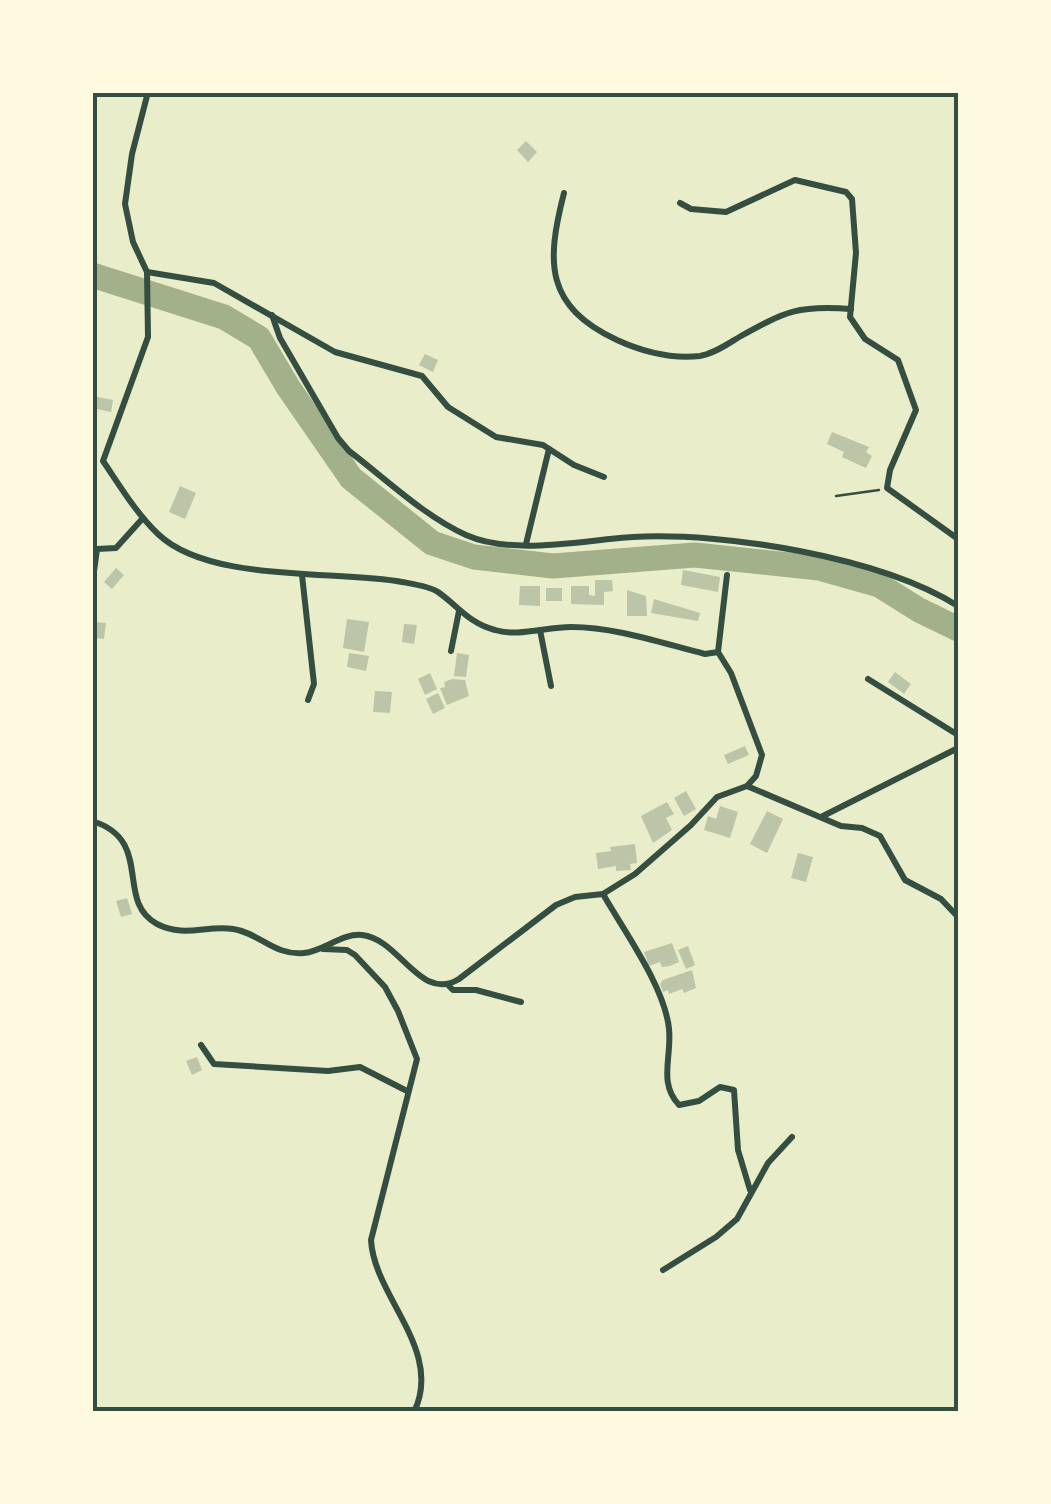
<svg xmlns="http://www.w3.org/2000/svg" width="1051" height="1504" font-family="Georgia,serif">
	<rect width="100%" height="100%" fill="#e9edc9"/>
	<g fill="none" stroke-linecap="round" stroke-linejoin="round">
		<!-- river -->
		<polyline stroke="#a3b18a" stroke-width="25" points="92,275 224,317 259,338 288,387 351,478 432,543 474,557 553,566 695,555 819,568 879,585 919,610 958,629"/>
	</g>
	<!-- building -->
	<g fill="#bcc5a7">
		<polygon points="526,141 537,152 528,162 517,150"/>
		<polygon points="425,354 438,360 433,372 419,365"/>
		<polygon points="92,396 113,400 111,412 92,408"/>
		<polygon points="832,432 869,447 866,452 872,456 866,468 842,457 844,452 827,444"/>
		<polygon points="180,486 196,493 185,519 169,512"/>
		<polygon points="116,568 124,575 112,589 104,582"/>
		<polygon points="683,570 720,577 718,592 681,585"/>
		<polygon points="595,580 612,580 613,591 604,592 604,605 571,604 571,586 589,586 589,595 595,596"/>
		<polygon points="520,586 540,586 540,606 519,605"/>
		<rect x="546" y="588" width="16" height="13"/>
		<polygon points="627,590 646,596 647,616 627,616"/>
		<polygon points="654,599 700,613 698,621 651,613"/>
		<polygon points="347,619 369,622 364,652 343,648"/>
		<polygon points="92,622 106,623 104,639 92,638"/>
		<polygon points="404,624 417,625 414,644 402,642"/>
		<polygon points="349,653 369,656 366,671 347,667"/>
		<polygon points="457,653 469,655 466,677 454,676"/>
		<polygon points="895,672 911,684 904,694 888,682"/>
		<polygon points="430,673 437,689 425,695 418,679"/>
		<polygon points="452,679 465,680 469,696 447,705 440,688 445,687 444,682"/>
		<polygon points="375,691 392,692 390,713 373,712"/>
		<polygon points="438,693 445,708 433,714 426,699"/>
		<polygon points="745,746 749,755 728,764 724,755"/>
		<polygon points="686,791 696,809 684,816 674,798"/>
		<polygon points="667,802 674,814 666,818 672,830 653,843 641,816"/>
		<polygon points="720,806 738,812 730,838 704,830 708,816 716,819"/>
		<polygon points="767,811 783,819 767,853 750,844"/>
		<polygon points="635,844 637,863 630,864 631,870 616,871 616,866 598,869 596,853 611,851 610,847"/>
		<polygon points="798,853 813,857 806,882 791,878"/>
		<polygon points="127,898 132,914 121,917 116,901"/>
		<polygon points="672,943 679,962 670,966 662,967 660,962 649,966 644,952"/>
		<polygon points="688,946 695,965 686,969 678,950"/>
		<polygon points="692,970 696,988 684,993 682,989 669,994 668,990 663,992 660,984 663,980"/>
		<polygon points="197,1057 202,1070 192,1075 186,1061"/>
	</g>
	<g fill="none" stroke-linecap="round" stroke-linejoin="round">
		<!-- path -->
		<polyline stroke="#344e41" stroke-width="2.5" points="836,496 879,490"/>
		<!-- minor -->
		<g stroke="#344e41" stroke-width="6">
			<path d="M564 193C546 263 545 306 617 340 643 352 671 359 700 356 714 354 729 343 741 336 786 311 799 305 851 309"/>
			<polyline points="680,203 691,209 726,212 795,180 846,192 852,199 856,253 850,317 865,339 898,360 916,410 890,470 887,488 958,539"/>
			<polyline points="147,272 214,283 335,352 422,376 448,407 496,437 543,445 574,465 604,477"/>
			<path d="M272 315 280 338 338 438 349 451C386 479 424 516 466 535 513 556 583 540 633 537 725 532 880 557 958 606"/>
			<polyline points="526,544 549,449"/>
			<polyline points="302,575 314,684 308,700"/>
			<polyline points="92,586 97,549 116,548 143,518"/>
			<polyline points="540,630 551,686"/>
			<polyline points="451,651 459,611"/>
			<polyline points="718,652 727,575"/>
			<polyline points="868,679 958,735"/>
			<polyline points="747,786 841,826 862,828 880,836 905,880 941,899 958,917"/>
			<polyline points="823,816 958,748"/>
			<path d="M92 821C155 840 114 901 157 924 184 938 206 925 233 929 260 933 274 956 304 953 324 951 342 933 362 935 400 939 420 1003 459 979L556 905 575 897 603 894 635 874 691 825 717 797 747 786 756 776 762 755 731 673 718 652 705 654C661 643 616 627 571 627 546 627 518 637 495 630 470 624 458 606 438 592 429 586 413 584 402 582 335 570 209 583 158 534 136 513 120 486 103 461L148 337 147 272 133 242 125 204 132 154 148 92"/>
			<path d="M603 894C624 931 665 987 669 1029 672 1057 658 1083 679 1105L699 1101 720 1087 734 1090 738 1150 750 1190"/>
			<path d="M323 949 347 950 355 955 385 987 398 1011 417 1059 371 1240C374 1297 444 1350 414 1412"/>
			<polyline points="448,985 453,990 476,990 521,1002"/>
			<polyline points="201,1045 214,1064 328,1071 360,1067 407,1091"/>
			<polyline points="663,1270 716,1237 737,1219 768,1163 792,1137"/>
		</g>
	</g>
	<!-- border -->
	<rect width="1051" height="1504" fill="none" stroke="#fefae0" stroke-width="190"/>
	<rect x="95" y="95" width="861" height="1314" fill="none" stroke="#344e41" stroke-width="4"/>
</svg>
